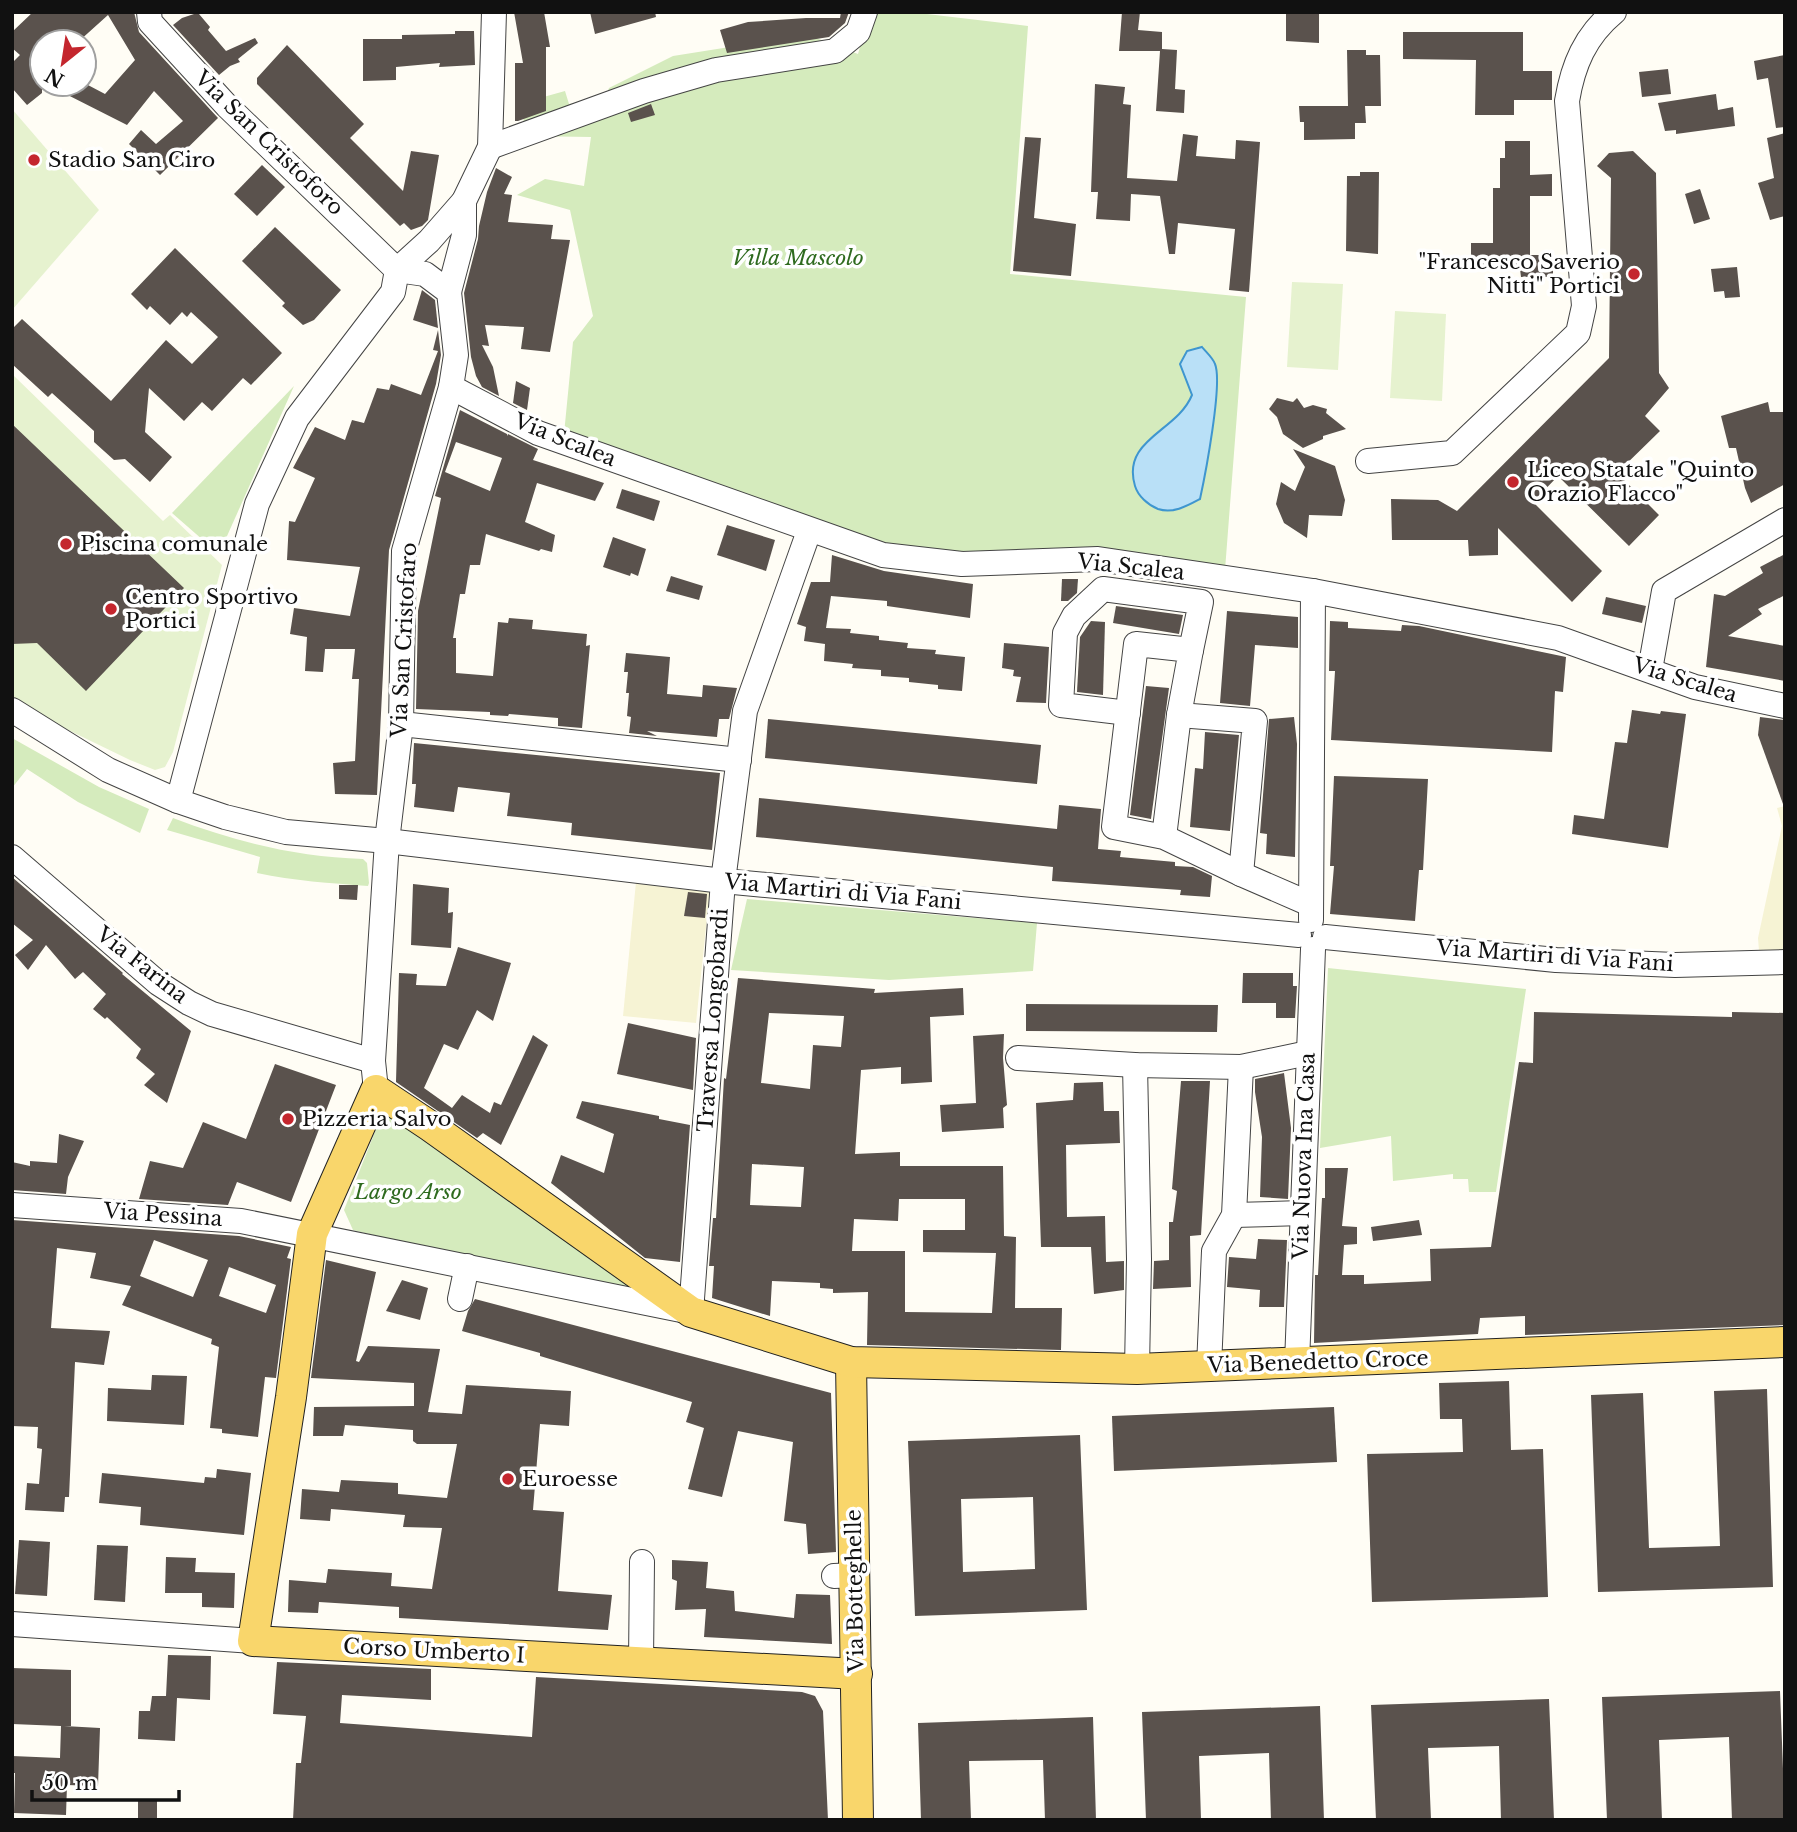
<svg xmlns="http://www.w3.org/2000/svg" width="1797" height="1832" font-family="'Libre Baskerville',serif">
	<rect width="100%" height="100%" fill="#fffdf5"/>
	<!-- farmland -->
	<g fill="#f6f3d4">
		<polygon points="1785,806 1785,950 1759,951 1758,938 1782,826 1777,808"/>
		<polygon points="636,882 710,889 696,1023 623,1016"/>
	</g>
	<!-- green -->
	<g fill="#d5ebbd">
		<polygon points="870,12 910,12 1028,26 1010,274 1246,297 1225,570 914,554 564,434 573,342 593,316 570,210 517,195 545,179 584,186 591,137 525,136 522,103 565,91 569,104 605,97 609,88 673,56 736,46 798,31 858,54"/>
		<polygon points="294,386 219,554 172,513"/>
		<polygon points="12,738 99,787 149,809 140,833 78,802 27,769 12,788"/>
		<path d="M173 818C236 842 296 857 363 859L367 863 369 883 368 886C330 883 294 881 257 873L260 857 167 830Z"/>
		<polygon points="747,899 1037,923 1033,971 889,980 731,970"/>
		<polygon points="1328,968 1526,989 1496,1192 1469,1192 1468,1179 1453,1179 1453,1174 1393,1181 1391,1136 1320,1148"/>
		<polygon points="389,1115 631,1286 627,1298 353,1230 344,1210 380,1119"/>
	</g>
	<!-- pitch -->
	<g fill="#e6f2cf">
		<polygon points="12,109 99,210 12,310"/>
		<polygon points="1292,282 1343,284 1338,370 1287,367"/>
		<polygon points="1395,311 1446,314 1442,401 1390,398"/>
		<polygon points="12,374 163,521 170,515 222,565 173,752 165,767 155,770 130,760 62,727 12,696"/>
	</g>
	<!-- water -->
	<path fill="#b9e0f7" stroke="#3f96cf" stroke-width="2" d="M1202 347C1206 352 1213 358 1215 364 1223 383 1205 476 1200 499 1187 506 1173 514 1158 509 1148 505 1138 496 1135 486 1121 439 1177 432 1192 395L1180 364 1187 351Z"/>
	<!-- building -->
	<g fill="#5a524d" fill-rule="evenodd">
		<polygon points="33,12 134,12 139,32 218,118 160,175 129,144 141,130 156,144 183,121 154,91 127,125 46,84 86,84 105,94 135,60 108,15 78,42 42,42 42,93 27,105 12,88 12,63 20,55 12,48 12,32"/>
		<polygon points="514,12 544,12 550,47 546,47 546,111 518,121 515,121 515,63 523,63"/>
		<polygon points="590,12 655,12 656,17 595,34"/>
		<polygon points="841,12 849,12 845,23 829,37 727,53 720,30 748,22 806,18 840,18"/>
		<polygon points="1122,12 1140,12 1138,30 1162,32 1162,49 1177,50 1175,89 1185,90 1184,113 1156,111 1160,51 1119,51"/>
		<polygon points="1286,12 1319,12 1319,43 1286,41"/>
		<polygon points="194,14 199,14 210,27 208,30 226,51 255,38 258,43 238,59 240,62 230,66 219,75 173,25 182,18"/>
		<polygon points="455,31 474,31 475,65 439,67 440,63 396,67 396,80 363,81 363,39 402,39 402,35 455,34"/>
		<polygon points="1403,32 1523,32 1523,71 1552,71 1552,100 1514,100 1514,115 1475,115 1476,60 1403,59"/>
		<polygon points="287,45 364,124 350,138 403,191 411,151 439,155 428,220 422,226 411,230 404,223 400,226 257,84 257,78"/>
		<polygon points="1347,50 1366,50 1366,55 1380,55 1381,106 1365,106 1366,123 1355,123 1355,139 1304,140 1304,122 1300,122 1299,106 1348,106"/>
		<polygon points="1785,55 1785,127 1776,128 1768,78 1757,80 1754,61"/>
		<polygon points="1668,69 1671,94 1642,97 1639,72"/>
		<polygon points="1095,84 1125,87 1123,104 1131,105 1127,178 1177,181 1183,134 1198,136 1196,156 1235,159 1236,140 1260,142 1249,292 1229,290 1235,229 1178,223 1175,254 1169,254 1160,196 1131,194 1130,221 1096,219 1098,192 1091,192"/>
		<polygon points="1716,94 1718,110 1733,107 1735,126 1676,134 1676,130 1665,131 1658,103"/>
		<polygon points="651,104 655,115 631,122 628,113"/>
		<polygon points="1785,133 1785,216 1770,220 1758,183 1774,178 1767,138"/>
		<polygon points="1025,137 1041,138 1034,218 1076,224 1071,276 1013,271"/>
		<polygon points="1505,141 1530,141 1530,175 1552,174 1552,196 1530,196 1530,255 1553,255 1553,277 1521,277 1520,269 1488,269 1488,266 1471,266 1471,243 1493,243 1493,188 1500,188 1500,158 1505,158"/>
		<polygon points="1633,151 1656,173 1659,373 1669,388 1645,416 1660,431 1617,473 1659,515 1629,546 1558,476 1533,502 1602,571 1572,602 1498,528 1498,555 1469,556 1468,540 1392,540 1391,499 1438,500 1457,511 1609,358 1611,178 1597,166 1609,153"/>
		<polygon points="262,165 285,187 257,216 234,194"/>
		<polygon points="496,168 512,177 504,194 512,195 508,222 553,225 551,239 570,240 550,352 521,349 524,327 485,325 489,346 482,345 493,367 499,396 482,387 476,376 471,357 464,293 478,239 479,226 487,192"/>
		<polygon points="1360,172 1379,172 1378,254 1346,251 1347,176 1360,176"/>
		<polygon points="1700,189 1710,219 1694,224 1685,194"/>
		<polygon points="275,227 341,290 314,320 303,325 282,306 285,303 242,261"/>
		<polygon points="175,248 282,353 251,385 243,378 212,411 202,402 184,421 149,388 145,432 172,457 150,482 125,459 114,460 94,442 94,431 52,393 48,397 12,364 12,329 22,319 111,401 166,340 192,364 218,337 191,312 187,317 182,312 170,325 150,306 147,310 131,294"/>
		<polygon points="1737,267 1740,297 1725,298 1724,291 1714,292 1711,269"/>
		<polygon points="422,290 435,300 438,328 413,320"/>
		<polygon points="438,330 441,355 436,384 389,550 377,795 335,794 333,763 355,761 359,679 352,679 355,649 325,649 323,672 305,671 307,637 290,634 294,608 350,616 360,567 287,560 289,521 295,522 315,478 293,468 315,427 345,440 352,420 364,423 377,388 389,390 391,384 421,395 438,351 433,350"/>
		<polygon points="516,381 530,388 527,410 513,403"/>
		<polygon points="1277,398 1293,402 1297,398 1304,408 1313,405 1327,409 1326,413 1346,429 1323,436 1323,439 1303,448 1283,434 1277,417 1269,409"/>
		<polygon points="1768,402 1770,412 1785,412 1785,484 1751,503 1745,488 1736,448 1729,448 1721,416"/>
		<path d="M460 410 507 434 508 436V434L538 449 533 460 604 483 595 501 537 483 525 522 555 535 552 552 541 549 539 551 486 534 480 565H470L465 594H460L453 638H456V673L493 676 498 622 508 623 509 618 533 620 532 629 587 634 586 646 590 645 582 728 558 726V718L509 714 508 716 490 715V712L416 709 418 611 441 498 435 496ZM456 442 502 458 490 491 445 472Z"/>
		<polygon points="12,424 184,588 86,691 37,643 12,644"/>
		<polygon points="1293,449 1335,466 1345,500 1342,516 1309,515 1307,538 1284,523 1276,504 1281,482 1295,491 1305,467"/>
		<polygon points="622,489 660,501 654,521 616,508"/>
		<polygon points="727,525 775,540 766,571 717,555"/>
		<polygon points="613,537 646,549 638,576 631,573 630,576 603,567"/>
		<polygon points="1785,554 1785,595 1758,609 1762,614 1728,636 1785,646 1785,681 1706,667 1714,594 1725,596 1763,573 1760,567"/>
		<polygon points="832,555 884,571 973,584 970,618 887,606 887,601 831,596 826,628 851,629 850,633 879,636 879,640 908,643 907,648 936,650 935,654 965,657 962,691 938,689 938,685 909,682 909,678 881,676 881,670 852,668 853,664 824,661 825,644 804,641 806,627 797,624 811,582 830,582"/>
		<polygon points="671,576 703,586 699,600 666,591"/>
		<polygon points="1062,579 1078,579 1077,593 1068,601 1061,601"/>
		<polygon points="1606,597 1646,606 1642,623 1602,614"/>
		<polygon points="1116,606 1183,615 1179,634 1113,623"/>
		<polygon points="1227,611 1298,617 1298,648 1255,645 1250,706 1220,703"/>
		<polygon points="1091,621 1105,622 1103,695 1077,692 1080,637"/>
		<polygon points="1330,621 1348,622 1348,628 1401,631 1402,625 1419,626 1566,657 1563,692 1555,691 1552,752 1331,740 1335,671 1329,671"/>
		<polygon points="1004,643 1049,647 1046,703 1016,702 1021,677 1013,676 1014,670 1002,668"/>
		<polygon points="626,653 670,657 667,694 702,697 703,685 737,688 729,719 719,719 717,737 647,731 657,736 629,733 631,717 627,716 629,693 626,693 628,672 624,672"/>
		<polygon points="1146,686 1169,688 1151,819 1130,815"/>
		<polygon points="1632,710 1660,714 1661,711 1686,714 1668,848 1572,834 1574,815 1604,819 1615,742 1627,743"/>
		<polygon points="1294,717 1297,744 1295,857 1266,854 1267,834 1260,833 1269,719"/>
		<polygon points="1760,717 1785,720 1785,803 1783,804 1758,735"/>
		<polygon points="768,719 1041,745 1037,784 765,758"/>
		<polygon points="1205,732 1239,735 1230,831 1190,827 1195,768 1203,769"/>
		<polygon points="414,743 720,773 712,850 571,835 572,823 507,816 510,793 458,787 454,812 414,807 416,784 412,784"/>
		<polygon points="1334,776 1428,779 1423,870 1419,870 1415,921 1330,914 1334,866 1330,866"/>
		<polygon points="759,798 1057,829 1059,805 1101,809 1098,849 1121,851 1120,857 1175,862 1175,866 1193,867 1212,876 1210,897 1180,895 1181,890 1052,881 1053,867 756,837"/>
		<polygon points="12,877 123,973 122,974 191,1031 167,1103 144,1085 155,1074 136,1058 141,1049 107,1017 105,1019 93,1009 106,994 83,972 75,979 46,945 28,970 15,955 33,940 12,923"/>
		<polygon points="413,884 449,888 448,913 453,912 451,948 411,945"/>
		<polygon points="339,885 358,885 357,900 339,899"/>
		<polygon points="688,892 707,894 705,918 684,916"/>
		<polygon points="458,947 511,963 493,1021 477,1010 458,1050 444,1044 424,1088 452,1108 462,1095 490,1113 494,1102 501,1105 533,1035 548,1045 501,1145 483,1133 477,1138 396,1082 399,973 417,974 416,985 446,986"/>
		<polygon points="1243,973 1293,973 1293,986 1297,986 1295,1018 1276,1018 1276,1003 1242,1003"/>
		<path d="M738 978 875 989 874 993 963 988 964 1015 930 1017 932 1082 901 1084V1067L861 1070 855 1154 900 1152V1166H1003L1004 1236 1016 1237 1015 1308H1062L1061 1350 867 1345 868 1292 833 1293V1289L820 1288V1283L772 1281 770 1316 712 1298 714 1266H709L713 1218H716L724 1078 726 1079ZM769 1013 844 1016 841 1047 813 1045 810 1089 761 1083ZM752 1164 804 1167 801 1207 750 1205ZM899 1199H965V1230H923V1252L996 1253 992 1313 905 1312V1251H852L854 1219 898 1221Z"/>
		<polygon points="1026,1004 1218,1005 1217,1032 1026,1031"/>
		<polygon points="1534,1012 1732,1017 1732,1012 1785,1013 1785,1325 1525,1335 1525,1316 1480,1318 1478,1334 1314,1343 1315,1275 1318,1275 1322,1198 1325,1198 1325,1168 1348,1168 1342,1226 1357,1227 1357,1244 1344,1245 1342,1275 1364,1275 1364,1284 1431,1281 1430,1249 1491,1247 1519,1062 1533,1063"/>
		<polygon points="628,1023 696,1038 693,1090 617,1074"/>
		<polygon points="1004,1034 1003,1058 1007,1105 1003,1108 1004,1128 942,1132 940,1105 976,1103 973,1036"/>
		<polygon points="275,1064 336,1085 291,1202 237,1182 228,1205 139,1199 150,1161 183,1168 203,1122 246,1139"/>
		<polygon points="1284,1073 1291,1128 1288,1199 1260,1197 1262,1137 1255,1092 1255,1079"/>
		<polygon points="1181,1081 1210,1081 1201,1235 1190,1236 1191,1287 1153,1289 1154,1261 1169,1260 1169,1222 1173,1222 1177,1191 1172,1189"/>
		<polygon points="1103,1082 1104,1111 1119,1111 1120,1143 1066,1145 1067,1217 1105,1216 1106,1262 1124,1261 1124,1290 1094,1294 1091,1247 1041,1247 1036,1103 1073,1100 1074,1083"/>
		<polygon points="582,1101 659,1116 659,1119 690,1125 680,1262 645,1258 551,1183 561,1155 604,1173 614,1134 576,1118"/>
		<polygon points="59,1134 84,1141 68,1177 66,1194 12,1190 12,1162 30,1166 30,1161 57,1163"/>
		<path d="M12 1220 239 1236 291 1247 287 1258 291 1259 276 1378 265 1377 258 1437 222 1433V1429L210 1428 219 1347 211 1344 212 1339 122 1305 131 1286 90 1278 96 1253 57 1248 51 1328 110 1331 104 1365 75 1362 69 1497H65L64 1512 25 1510 27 1483 39 1484 42 1449 37 1448 38 1427 12 1426ZM154 1240 208 1260 193 1297 140 1276ZM229 1267 276 1285 266 1313 219 1296Z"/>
		<polygon points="1419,1220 1422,1235 1373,1241 1371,1227"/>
		<polygon points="1258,1239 1287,1240 1284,1307 1259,1307 1260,1290 1227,1287 1229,1257 1256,1259"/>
		<polygon points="326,1260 376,1272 356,1361 359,1362 368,1346 440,1349 428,1412 462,1414 466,1385 571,1391 569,1426 540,1424 533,1510 564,1512 558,1591 612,1595 608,1630 399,1618 399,1607 319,1602 318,1613 288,1612 289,1580 326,1583 328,1569 392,1573 391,1586 432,1589 442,1528 403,1527 405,1515 331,1509 330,1521 300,1519 302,1489 339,1492 341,1480 398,1483 398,1494 447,1498 457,1444 417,1444 413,1441 413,1430 345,1425 343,1436 313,1436 314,1407 414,1406 414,1383 311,1378"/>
		<polygon points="402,1280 428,1288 420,1320 386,1311"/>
		<polygon points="475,1299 831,1393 836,1552 808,1554 806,1524 784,1521 793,1442 738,1431 722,1497 688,1489 704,1428 686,1422 692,1402 540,1356 540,1353 462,1331 468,1311"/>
		<polygon points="152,1375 187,1376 184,1425 107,1421 108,1388 151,1390"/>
		<polygon points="1509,1381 1511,1450 1543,1449 1548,1597 1372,1602 1367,1454 1463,1452 1462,1419 1440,1419 1439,1383"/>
		<polygon points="1767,1389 1773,1587 1598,1592 1591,1395 1643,1393 1649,1548 1720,1546 1714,1391"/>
		<polygon points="1334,1407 1337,1462 1114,1471 1112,1416"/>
		<path d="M1080 1435 1087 1610 915 1616 908 1441ZM1033 1497 1035 1569 963 1572 961 1499Z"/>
		<polygon points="217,1469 251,1473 244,1535 140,1525 141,1507 99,1503 102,1473 204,1483 205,1477 216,1478"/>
		<polygon points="19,1540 50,1542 47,1596 15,1594"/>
		<polygon points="97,1545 128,1546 125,1602 94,1600"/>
		<polygon points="166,1557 196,1558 195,1572 235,1573 234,1608 202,1607 202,1593 165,1593"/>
		<polygon points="672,1560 708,1562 706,1588 734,1591 735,1611 794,1618 796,1594 830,1595 832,1644 704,1637 706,1609 675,1610 677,1581 672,1579"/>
		<polygon points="168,1655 211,1656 210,1700 177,1698 175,1741 138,1739 139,1711 150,1711 152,1696 166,1696"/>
		<polygon points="277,1662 431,1669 431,1700 342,1695 340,1723 532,1737 536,1677 802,1692 815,1696 823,1711 828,1820 293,1820 296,1763 301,1763 306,1716 273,1714"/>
		<polygon points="12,1668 71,1670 71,1726 64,1726 100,1728 98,1786 67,1785 66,1815 14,1813 15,1773 12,1773 12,1756 60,1758 61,1726 12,1724"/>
		<polygon points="1780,1691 1785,1820 1732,1820 1729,1737 1659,1740 1662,1820 1607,1820 1602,1697"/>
		<polygon points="1549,1699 1554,1820 1501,1820 1499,1746 1428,1748 1431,1820 1376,1820 1371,1705"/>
		<polygon points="1320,1706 1324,1820 1271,1820 1269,1753 1199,1756 1201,1820 1146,1820 1142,1712"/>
		<polygon points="1093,1717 1096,1820 1045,1820 1043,1760 969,1761 971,1820 921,1820 918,1723"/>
		<rect x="138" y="1799" width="19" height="21"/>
	</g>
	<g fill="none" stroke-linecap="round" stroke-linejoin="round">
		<defs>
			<g id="minor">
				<polyline points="149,12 150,22 227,106 397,270"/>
				<polyline points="490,147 644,91 716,70 835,51 858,32 865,12"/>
				<polyline points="397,270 429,241 464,201 490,147 494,12"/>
				<polyline points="449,292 464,235 464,201"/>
				<polyline points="451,387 538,433 883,555 962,564 1098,559 1313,591 1558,638 1695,687 1785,706"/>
				<path d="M1368 461 1452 453 1578 333 1584 306 1567 101C1573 65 1585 36 1614 12"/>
				<polyline points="1650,670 1664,591 1785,520"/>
				<polyline points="12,710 108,770 178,801 225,817 286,832 387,841 723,881 1299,935"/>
				<polyline points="1128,713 1061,705 1065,633 1074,616 1103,589 1201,602 1191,650"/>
				<polyline points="1179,715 1255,721 1241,874"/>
				<polyline points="401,724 739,760"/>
				<polyline points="178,801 257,504 297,418 393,292 397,270"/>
				<polyline points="1164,837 1179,715 1191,650 1136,644 1114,827 1164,837 1241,874 1310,904"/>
				<polyline points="12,857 158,983 189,1003 212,1014 373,1061"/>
				<polyline points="1311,920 1313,591"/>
				<polyline points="1325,937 1556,960 1675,965 1785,962"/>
				<polyline points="1018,1058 1135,1065 1241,1067 1308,1053"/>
				<polyline points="1135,1065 1139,1259 1137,1369"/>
				<polyline points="376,1090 373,1061 387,841 401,724 404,551 451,387 456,355 449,292 425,274 397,270"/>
				<polyline points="12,1205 241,1221 691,1312 723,881 745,711 809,531"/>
				<polyline points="1234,1215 1302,1213"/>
				<polyline points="460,1299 467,1266"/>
				<polyline points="1297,1363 1313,949"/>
				<polyline points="1209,1367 1214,1251 1234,1215 1241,1067"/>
				<polyline points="834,1576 855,1575"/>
				<polyline points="12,1624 253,1641"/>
				<polyline points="641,1662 642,1562"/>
			</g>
			<g id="major">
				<polyline points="851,1362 858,1820"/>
				<polyline points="857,1674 253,1641 291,1397 312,1234 376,1090 430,1126 691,1312 851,1362 1137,1369 1785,1342"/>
			</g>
		</defs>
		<!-- minor casing -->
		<use href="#minor" stroke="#444" stroke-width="26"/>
		<!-- major casing -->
		<use href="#major" stroke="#222" stroke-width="32"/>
		<!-- minor -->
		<use href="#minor" stroke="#fff" stroke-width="24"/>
		<!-- major -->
		<use href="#major" stroke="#f9d66b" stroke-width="30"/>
	</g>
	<!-- markers -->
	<g fill="#c4262e" stroke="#fff" stroke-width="2.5">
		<circle cx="34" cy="160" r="7"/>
		<circle cx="1634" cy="274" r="7"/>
		<circle cx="1513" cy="482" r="7"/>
		<circle cx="66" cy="544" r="7"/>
		<circle cx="111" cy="609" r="7"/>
		<circle cx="288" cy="1119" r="7"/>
		<circle cx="508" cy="1479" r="7"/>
	</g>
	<g text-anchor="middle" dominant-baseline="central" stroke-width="7" stroke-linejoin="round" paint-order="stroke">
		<!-- street labels -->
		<g font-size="21" fill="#111" stroke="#fff">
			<text transform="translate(269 143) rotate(44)">Via San Cristoforo</text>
			<text transform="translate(565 440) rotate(22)">Via Scalea</text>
			<text transform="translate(1131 567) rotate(6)">Via Scalea</text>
			<text transform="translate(404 640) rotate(-87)">Via San Cristofaro</text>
			<text transform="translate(1685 680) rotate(17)">Via Scalea</text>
			<text transform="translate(843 892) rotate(5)">Via Martiri di Via Fani</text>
			<text transform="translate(1555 956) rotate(4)">Via Martiri di Via Fani</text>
			<text transform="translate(142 965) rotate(38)">Via Farina</text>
			<text transform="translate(713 1020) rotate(-86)">Traversa Longobardi</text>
			<text transform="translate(1304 1156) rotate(-88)">Via Nuova Ina Casa</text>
			<text transform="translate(163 1215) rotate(4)">Via Pessina</text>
			<text transform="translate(1318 1362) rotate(-2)">Via Benedetto Croce</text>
			<text transform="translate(855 1591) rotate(-91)">Via Botteghelle</text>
			<text transform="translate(434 1651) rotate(3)">Corso Umberto I</text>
		</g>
		<!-- poi labels -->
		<g font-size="21" fill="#111" stroke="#fff" text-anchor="start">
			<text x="48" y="160">Stadio San Ciro</text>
			<text x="1620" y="262" text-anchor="end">"Francesco Saverio<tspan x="1620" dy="24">Nitti" Portici</tspan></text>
			<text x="1527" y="470">Liceo Statale "Quinto<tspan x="1527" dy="24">Orazio Flacco"</tspan></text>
			<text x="80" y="544">Piscina comunale</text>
			<text x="125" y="597">Centro Sportivo<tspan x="125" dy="24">Portici</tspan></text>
			<text x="302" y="1119">Pizzeria Salvo</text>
			<text x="522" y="1479">Euroesse</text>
		</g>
		<!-- park labels -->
		<g font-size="21" font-style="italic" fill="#2f6b1f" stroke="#fff">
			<text x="798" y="258">Villa Mascolo</text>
			<text x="408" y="1192">Largo Arso</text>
		</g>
	</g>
	<!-- border -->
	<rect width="1797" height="1832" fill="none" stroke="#111111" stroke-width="28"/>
	<!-- north arrow -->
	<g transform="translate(63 63) rotate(210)"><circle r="33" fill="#ffffff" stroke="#a0a0a0" stroke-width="2"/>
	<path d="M0-5L12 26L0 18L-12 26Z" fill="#c4262e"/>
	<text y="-10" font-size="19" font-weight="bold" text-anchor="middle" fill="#111111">N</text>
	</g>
	<!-- scale -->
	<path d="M32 1790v10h147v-10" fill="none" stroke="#111111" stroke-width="3.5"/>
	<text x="42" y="1790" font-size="21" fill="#111111" stroke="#ffffff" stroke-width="5" paint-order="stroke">50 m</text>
</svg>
